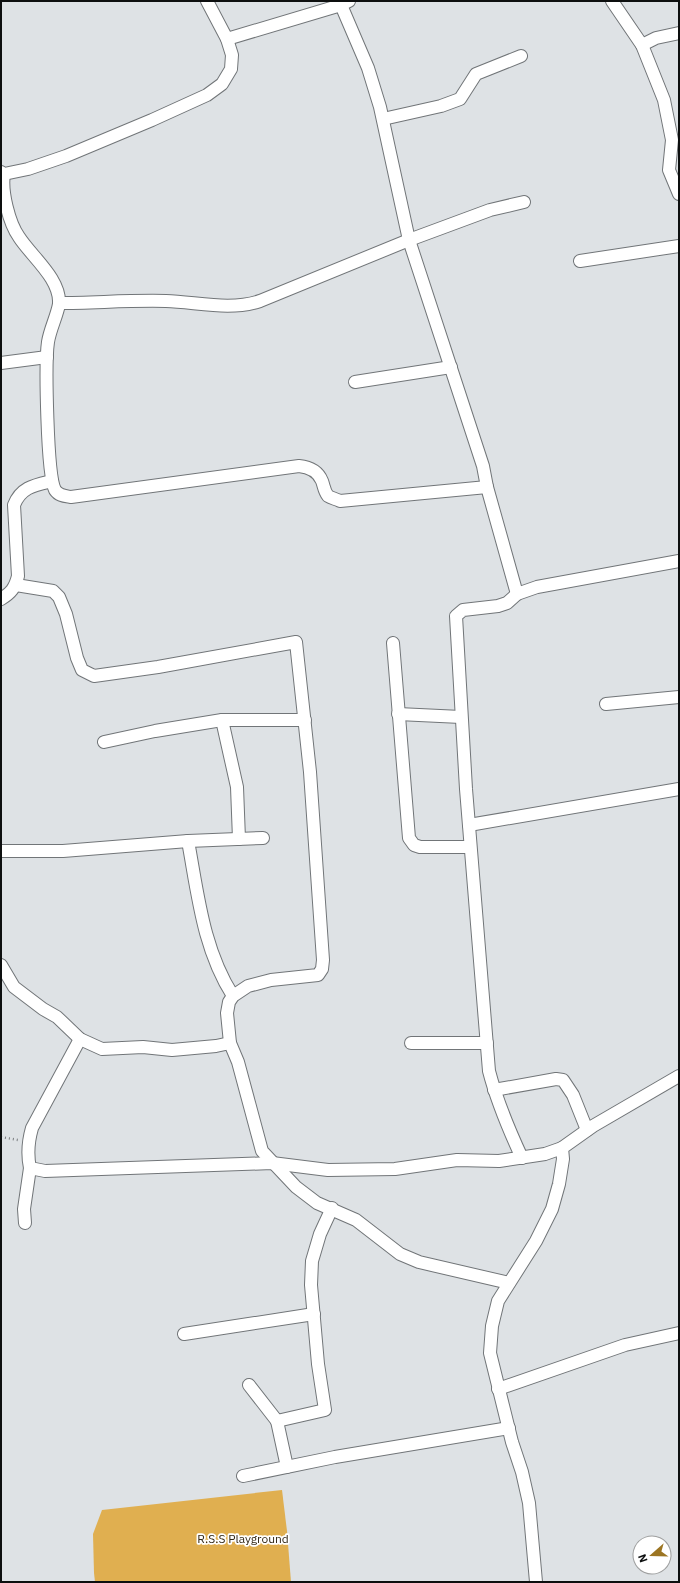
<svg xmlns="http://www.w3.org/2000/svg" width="680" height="1583" font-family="'IBM Plex Sans',sans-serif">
	<rect width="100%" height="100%" fill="#dee2e5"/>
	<!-- green -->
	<polygon fill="#e0af50" points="282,1490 287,1531 291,1582 95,1582 94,1573 93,1534 102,1510"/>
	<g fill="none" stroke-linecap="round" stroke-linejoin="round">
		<defs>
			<g id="street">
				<polyline points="612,1 642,45 664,100 672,140 669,170 679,194"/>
				<polyline points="341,5 368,68 380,107 409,240 483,466 487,487 517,594"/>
				<polyline points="227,39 341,5 349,1"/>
				<polyline points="642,45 656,38 679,33"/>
				<polyline points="383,119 441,106 460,99 476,74 521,56"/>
				<polyline points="1,172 4,174 28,169 66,156 152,120 207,95 222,84 231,69 232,55 227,39 207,1"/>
				<path d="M4 174C1 191 9 223 19 237 31 256 61 279 59 304 57 316 50 329 48 342 45 362 47 475 55 490 59 496 65 496 71 497L299 466C309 467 318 471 322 481 324 486 324 491 328 496 331 498 336 499 340 501L487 487"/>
				<polyline points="580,261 679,246"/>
				<path d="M59 303C94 303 130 300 166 301 197 302 230 311 260 301L409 240 490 210 524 202"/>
				<polyline points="1,363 47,357"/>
				<polyline points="355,382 451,367"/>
				<polyline points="16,585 53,591 59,597 66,614 77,658 82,670 94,676 158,667 296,642 310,772 323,960 322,969 318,975 271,980 248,986 233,996 229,1002 227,1013 230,1043 238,1062 262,1151 296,1187 317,1203 356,1220 400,1254 419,1262 509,1283"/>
				<path d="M1 599C11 593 15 588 18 576L14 505C21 487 35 485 52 481"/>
				<polyline points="393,643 409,838 414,845 420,847 470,847"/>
				<polyline points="606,704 679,697"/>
				<polyline points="398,714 461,717"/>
				<polyline points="222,720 237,787 239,839"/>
				<polyline points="104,742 155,731 222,720 305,720"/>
				<polyline points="469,825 679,789"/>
				<path d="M188 841C198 895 203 949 233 996"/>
				<polyline points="1,851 63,851 188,841 263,838"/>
				<polyline points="1,965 14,987 43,1009 57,1017 80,1039 102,1049 143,1047 172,1050 216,1046 230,1043"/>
				<path d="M80 1039 32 1128C28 1142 27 1154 30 1168L45 1171 272 1163 328 1170 395 1169 457 1160 499 1161 545 1154 562 1148"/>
				<polyline points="411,1043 487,1043"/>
				<polyline points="494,1090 556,1079 563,1080 573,1095 587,1130"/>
				<path d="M522 1158C509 1130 497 1102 489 1071L466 789 456 616 463 610 498 606 507 603 517 594 537 587 679 561"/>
				<polyline points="25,1223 24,1209 30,1168"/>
				<polyline points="184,1334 314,1314"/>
				<polyline points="249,1385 277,1421"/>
				<polyline points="498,1389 625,1345 679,1333"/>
				<polyline points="287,1467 277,1421 325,1410 318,1364 311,1285 312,1261 320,1234 332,1208"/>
				<polyline points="243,1476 335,1457 509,1428"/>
				<polyline points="536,1582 529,1503 522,1472 512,1442 490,1353 492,1326 498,1301 536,1241 552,1209 559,1184 563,1159 562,1148 593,1126 679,1076"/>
			</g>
		</defs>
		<!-- street casing -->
		<use href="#street" stroke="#717578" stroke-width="14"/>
		<!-- path -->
		<polyline stroke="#7b7e80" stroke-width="2.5" stroke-dasharray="1 3" stroke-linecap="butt" points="1,1137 18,1140"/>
		<!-- street -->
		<use href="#street" stroke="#fff" stroke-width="12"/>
	</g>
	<g text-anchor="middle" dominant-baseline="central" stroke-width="3.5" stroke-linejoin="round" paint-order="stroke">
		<!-- park labels -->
		<g font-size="12" fill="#322817" stroke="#fff">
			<text x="243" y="1538">R.S.S Playground</text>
		</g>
	</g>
	<!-- border -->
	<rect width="680" height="1583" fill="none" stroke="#0d0f0f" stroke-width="4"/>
	<!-- north arrow -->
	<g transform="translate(652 1555) rotate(250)"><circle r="19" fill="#ffffff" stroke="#9e9f9f"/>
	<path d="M0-3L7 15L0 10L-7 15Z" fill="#9c7522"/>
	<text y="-6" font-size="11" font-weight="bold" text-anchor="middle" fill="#0d0f0f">N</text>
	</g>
</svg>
